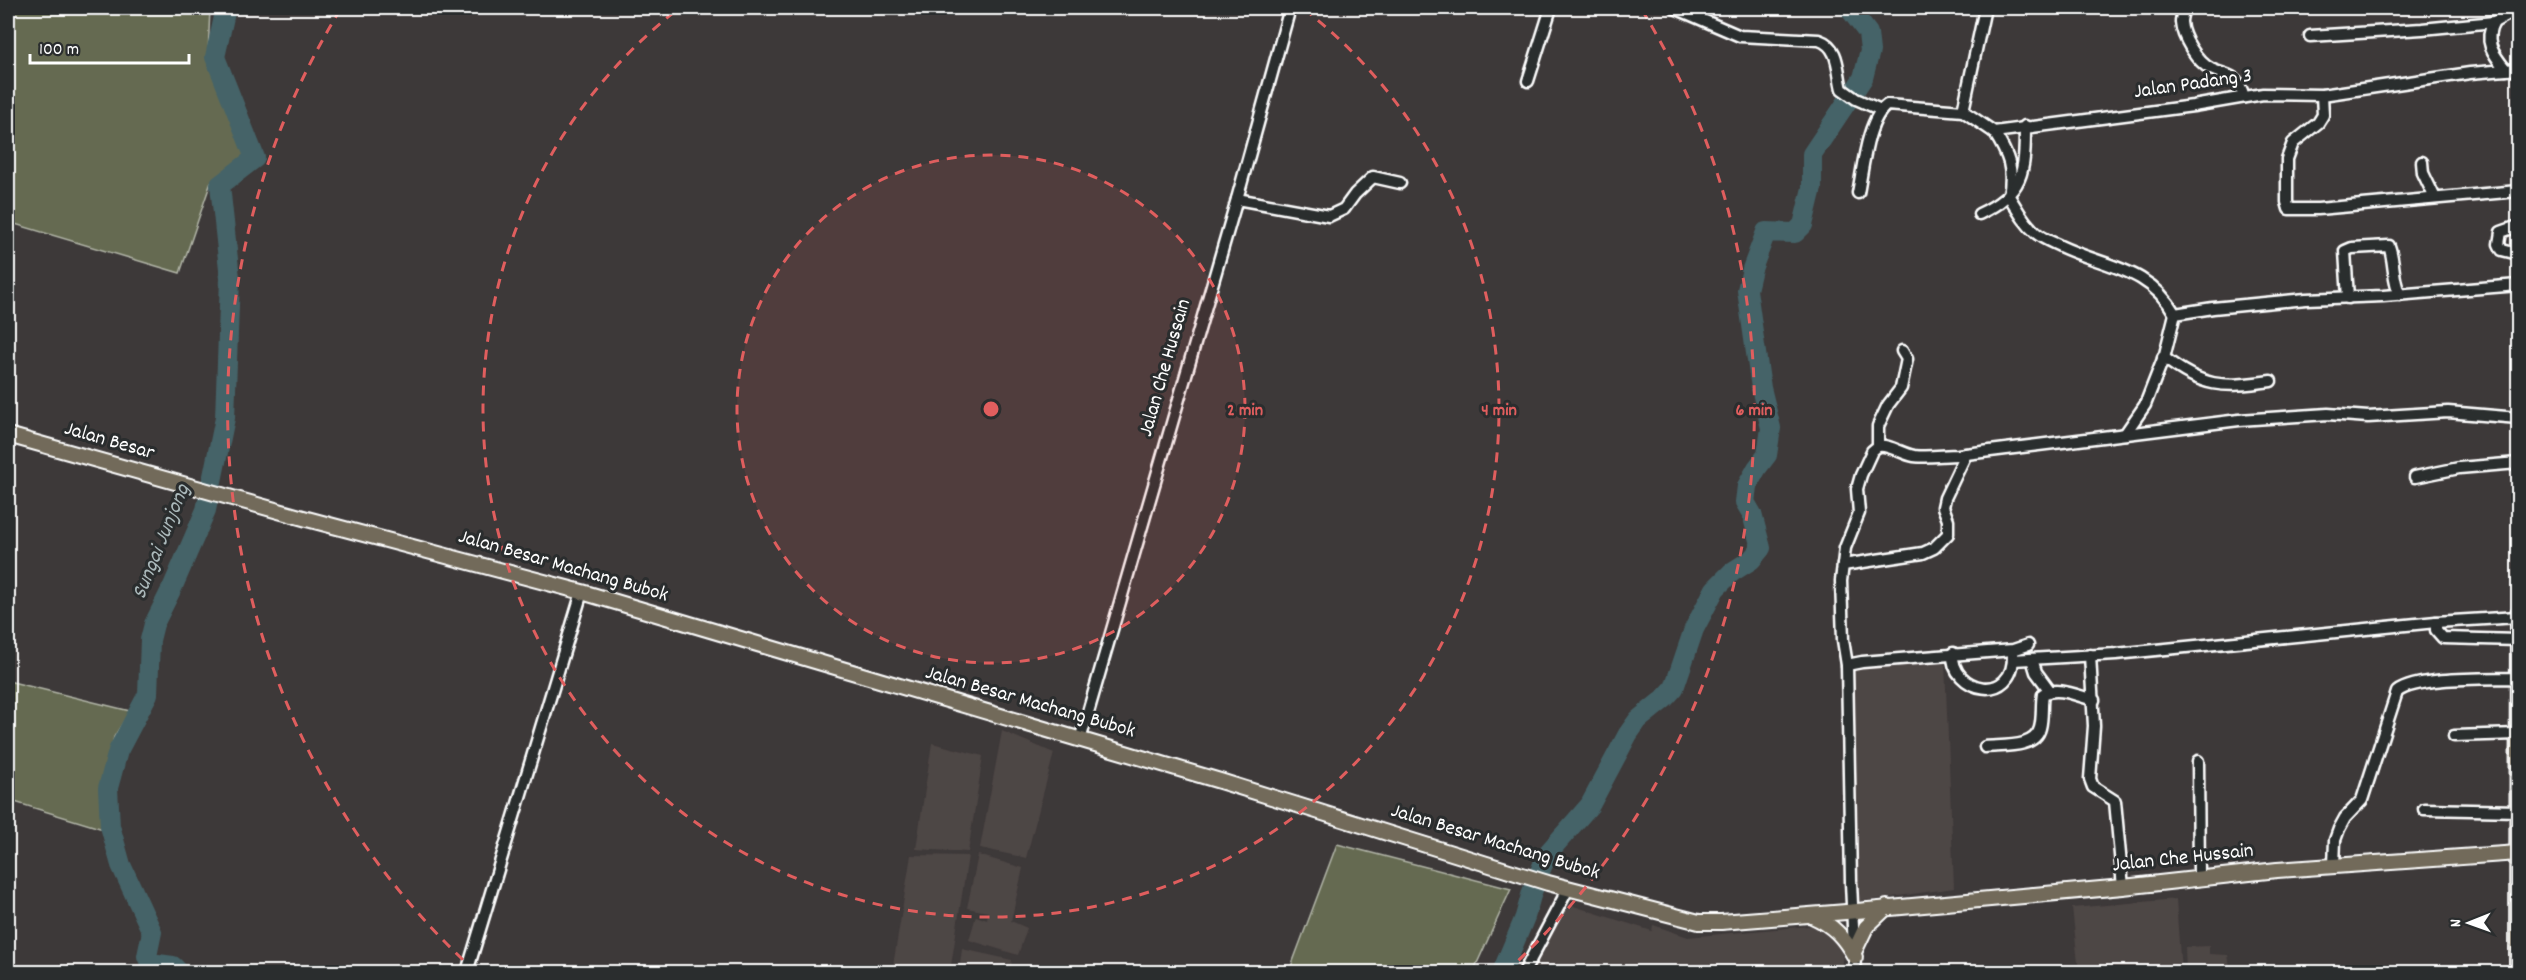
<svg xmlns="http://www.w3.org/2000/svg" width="2526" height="980" font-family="Dekko,sans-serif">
	<rect width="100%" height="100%" fill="#3d3939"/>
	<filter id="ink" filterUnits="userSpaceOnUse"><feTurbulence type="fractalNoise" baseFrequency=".0167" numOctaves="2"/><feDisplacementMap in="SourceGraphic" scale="12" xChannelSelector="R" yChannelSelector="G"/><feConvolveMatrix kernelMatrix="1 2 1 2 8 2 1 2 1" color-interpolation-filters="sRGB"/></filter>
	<g filter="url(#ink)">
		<!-- built -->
		<g fill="#4e4645">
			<polygon points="1945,663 1954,888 1857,902 1850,677 1856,668"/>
			<polygon points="1002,731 1054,753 1026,858 980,848"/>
			<polygon points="932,743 983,756 968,852 916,849"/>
			<polygon points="911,855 968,856 950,972 892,972"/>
			<polygon points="978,855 1023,868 1011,921 1027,928 1018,955 969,940 976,916 987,920 988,912 967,908"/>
			<polygon points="2176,899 2181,972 2079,972 2072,908"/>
			<polygon points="1564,903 1652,931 1653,925 1688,937 1819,925 1842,948 1843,972 1525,972"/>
			<polygon points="2209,946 2209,954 2228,955 2230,967 2249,965 2249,972 2186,972 2185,947"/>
			<polygon points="962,949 1012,960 1010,972 959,972"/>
		</g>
		<!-- green -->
		<g fill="#656b51" stroke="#b2b5a8" stroke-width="1.5">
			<polygon points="8,8 210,8 208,55 248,157 211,182 180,273 8,222"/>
			<polygon points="8,681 130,711 114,737 104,775 103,829 8,800"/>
			<polygon points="1337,844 1511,889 1473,972 1289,972"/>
		</g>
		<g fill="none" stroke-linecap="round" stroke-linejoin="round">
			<!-- river -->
			<g stroke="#456368" stroke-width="20">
				<polyline points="179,972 173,966 150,963 147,956 152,932 121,865 110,826 108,788 118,751 148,694 150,640 154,624 173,586 206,510 225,418 230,278 220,185 255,158 215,57 226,8"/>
				<polyline points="1502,972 1525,917 1532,892 1547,854 1590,805 1628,734 1638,720 1664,699 1674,688 1694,629 1715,589 1732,572 1751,560 1761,548 1752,514 1745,502 1747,486 1757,468 1767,455 1771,428 1761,388 1747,290 1752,269 1766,232 1795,233 1803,225 1812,188 1812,154 1863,78 1870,51 1868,33 1849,8"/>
			</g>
			<defs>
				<g id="minor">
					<path d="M1675 8 1740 36 1819 40C1840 47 1837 71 1842 89L1856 99 1881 110"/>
					<path d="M2184 8C2183 12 2181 17 2181 22 2182 37 2197 62 2211 69 2231 78 2237 73 2244 97"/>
					<path d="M2494 22C2483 41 2493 54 2506 70"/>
					<polyline points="2310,36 2422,29 2494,22 2518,9"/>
					<polyline points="1528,81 1551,8"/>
					<polyline points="2322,95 2323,115 2318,123 2293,143 2287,159 2287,202 2289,209 2318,209 2518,191"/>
					<polyline points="1963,111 1985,8"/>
					<path d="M1994 132C2009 156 2014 168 2009 196 2017 209 2024 223 2036 233 2043 239 2052 242 2060 246 2104 267 2149 267 2175 314"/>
					<polyline points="2422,162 2423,173 2435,198"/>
					<path d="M1858 193C1863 169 1867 119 1887 105L1963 111 1994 132 2193 106 2263 94 2322 95 2470 73 2518 69"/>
					<polyline points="1237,199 1329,216 1344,209 1355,194 1373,177 1400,183"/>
					<path d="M1979 214C2024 193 2025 172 2025 126"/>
					<polyline points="2518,226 2501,232 2499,244 2502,250 2518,254"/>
					<path d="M2348 298 2345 251 2352 248 2389 246C2395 262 2392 279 2400 295"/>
					<path d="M2163 357C2203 388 2222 388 2271 381"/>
					<polyline points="2125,434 2145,405 2165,354 2175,314 2213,308 2306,299 2383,296 2518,285"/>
					<path d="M1878 446C1889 444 1902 454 1914 456 1928 458 1944 455 1958 455L2239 420 2328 414 2368 417 2448 412 2518 418"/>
					<polyline points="2415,477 2459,468 2518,463"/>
					<polyline points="1843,565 1923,553 1934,548 1948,534 1948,520 1943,507 1945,498 1966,454"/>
					<polyline points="2436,622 2436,630 2443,638 2518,640"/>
					<path d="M1953 653C1950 692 2015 706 2013 654"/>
					<polyline points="2090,655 2094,726 2090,779 2093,787 2115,801 2123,887"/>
					<polyline points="2032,659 2036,672 2050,691"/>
					<polyline points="2013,660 2116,654 2436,622 2518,617"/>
					<polyline points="1847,665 1862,662 2013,650 2028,645"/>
					<polyline points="2454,736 2518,734"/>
					<polyline points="1080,740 1237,199 1290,8"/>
					<path d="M1985 747C2002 745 2035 749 2040 728 2043 717 2041 705 2043 694 2059 686 2077 696 2094 700"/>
					<polyline points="2198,761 2199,877"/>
					<polyline points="2424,809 2518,811"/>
					<path d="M2334 866 2335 840 2339 829 2345 818 2362 800 2397 692C2418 676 2489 679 2517 678"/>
					<polyline points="467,972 582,592"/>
					<polyline points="1524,972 1568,889"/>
					<polyline points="1855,972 1851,882 1847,665 1843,640 1841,581 1845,548 1859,513 1857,489 1861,475 1872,451 1878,446 1878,426 1888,405 1901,388 1907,359 1902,351"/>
				</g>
				<g id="major">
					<polyline points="8,435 307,519 582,592 1220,781 1548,883 1699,922 1721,922 1846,912 2123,887 2277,870 2518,853"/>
					<path d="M1812 916C1833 925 1844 937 1855 957"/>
					<polyline points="1855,950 1866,927 1887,907"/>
					<polyline points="2517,972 2518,613"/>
				</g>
			</defs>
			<!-- minor casing -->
			<use href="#minor" stroke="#fff" stroke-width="15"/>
			<!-- major casing -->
			<use href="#major" stroke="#fff" stroke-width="18"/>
			<!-- minor -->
			<use href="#minor" stroke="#2a2d2e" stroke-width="10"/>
			<!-- major -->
			<use href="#major" stroke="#726b5a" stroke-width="14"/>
		</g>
	</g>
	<!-- distance rings -->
	<circle cx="991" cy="409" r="254" fill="#e05e5e" fill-opacity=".12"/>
	<g fill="none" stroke="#e05e5e" stroke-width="3" stroke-dasharray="10 8">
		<circle cx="991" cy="409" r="254"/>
		<path d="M1304 9A508 508 0 1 1 678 9"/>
		<path d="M476 972A763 763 0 0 1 340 10M1642 10A763 763 0 0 1 1506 972"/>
	</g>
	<g text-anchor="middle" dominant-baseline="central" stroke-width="6" stroke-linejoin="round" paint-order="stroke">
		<!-- street labels -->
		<g font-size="21" fill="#fff" stroke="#2a2d2e">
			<text transform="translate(2193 85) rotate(-8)">Jalan Padang 3</text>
			<text transform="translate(1166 368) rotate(-74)">Jalan Che Hussain</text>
			<text transform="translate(109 442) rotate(16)">Jalan Besar</text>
			<text transform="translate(563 567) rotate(16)">Jalan Besar Machang Bubok</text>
			<text transform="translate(1030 703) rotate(16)">Jalan Besar Machang Bubok</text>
			<text transform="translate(1495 843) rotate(17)">Jalan Besar Machang Bubok</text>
			<text transform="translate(2183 859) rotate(-6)">Jalan Che Hussain</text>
		</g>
		<!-- water labels -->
		<g font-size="22" font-style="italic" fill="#abb9bb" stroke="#2a2d2e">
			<text transform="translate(162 542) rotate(-68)">Sungai Junjong</text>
		</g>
	</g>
	<circle cx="991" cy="409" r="9" fill="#e05e5e" stroke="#2a2d2e" stroke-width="3"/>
	<g font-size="18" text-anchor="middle" font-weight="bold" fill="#e05e5e" stroke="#2a2d2e" stroke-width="6" stroke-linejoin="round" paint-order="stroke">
		<text x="1245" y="415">2 min</text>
		<text x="1499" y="415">4 min</text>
		<text x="1754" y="415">6 min</text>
	</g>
	<!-- margin -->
	<rect width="2526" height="980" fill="none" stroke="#2a2d2e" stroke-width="30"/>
	<rect x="15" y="15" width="2496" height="950" fill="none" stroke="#fff" stroke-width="2" filter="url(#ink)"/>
	<!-- north arrow -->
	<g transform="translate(2469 923) rotate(269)" stroke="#2a2d2e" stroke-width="4.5" paint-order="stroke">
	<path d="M0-4.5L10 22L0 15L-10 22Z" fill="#ffffff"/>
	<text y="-9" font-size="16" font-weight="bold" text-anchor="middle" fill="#ffffff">N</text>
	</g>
	<!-- scale -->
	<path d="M30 54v9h159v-9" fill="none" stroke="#ffffff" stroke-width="3"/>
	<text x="39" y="54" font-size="18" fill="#ffffff" stroke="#2a2d2e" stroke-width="4.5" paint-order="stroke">100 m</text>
</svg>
